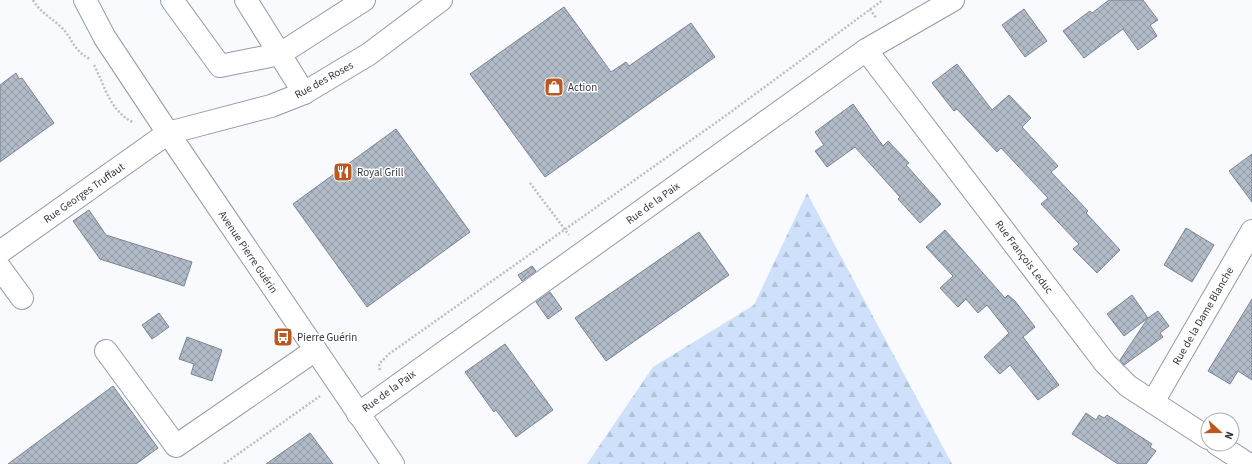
<svg xmlns="http://www.w3.org/2000/svg" width="1252" height="464" font-family="'Source Sans 3',sans-serif">
	<defs>
		<pattern id="forest-firs" width="22" height="20" patternUnits="userSpaceOnUse"><rect width="22" height="20" fill="#cfe1fa"/><path d="M5 1l3.5 6h-7zM16 11l3.5 6h-7z" fill="#b2c2d7"/></pattern>
		<pattern id="building-cross-hatch" width="8" height="8" patternUnits="userSpaceOnUse"><rect width="8" height="8" fill="#b1bbc8"/><path d="M0 0l8 8M0 8l8-8" fill="none" stroke="#9199a4"/></pattern>
	</defs>
	<rect width="100%" height="100%" fill="#f8fafd"/>
	<!-- forest -->
	<polygon fill="url(#forest-firs)" points="807,193 952,464 587,464 653,367 754,305"/>
	<!-- building -->
	<g fill="url(#building-cross-hatch)" stroke="#7b8490">
		<polygon points="1109,0 1143,0 1158,20 1150,25 1157,36 1138,50 1123,29 1084,58 1063,31 1090,11 1092,13"/>
		<polygon points="564,7 611,72 626,62 629,66 691,23 715,57 545,177 470,74"/>
		<polygon points="1024,9 1047,41 1025,57 1002,25"/>
		<polygon points="957,64 992,110 1009,95 1031,118 1022,127 1058,166 1051,172 1088,211 1086,213 1120,250 1097,273 1073,249 1079,244 1041,204 1048,198 1001,148 997,152 957,109 954,111 932,83"/>
		<polygon points="16,73 19,79 22,78 54,123 0,162 0,85"/>
		<polygon points="853,104 883,146 888,141 909,163 906,165 941,204 920,223 898,199 900,197 855,147 827,167 815,151 824,145 815,132"/>
		<polygon points="396,129 470,232 367,307 293,204"/>
		<polygon points="1252,154 1252,202 1229,171"/>
		<polygon points="89,210 106,235 192,262 184,286 100,259 73,221"/>
		<polygon points="1186,228 1214,245 1192,282 1164,265"/>
		<polygon points="945,230 1005,298 1008,295 1015,301 1035,327 1023,337 1059,385 1038,400 1010,365 1000,374 984,357 1009,333 987,305 978,313 966,299 958,307 940,288 953,276 926,247"/>
		<polygon points="699,232 729,275 606,361 575,318"/>
		<polygon points="532,266 536,271 522,281 518,275"/>
		<polygon points="550,292 562,309 548,319 536,302"/>
		<polygon points="1132,295 1148,318 1124,336 1107,314"/>
		<polygon points="1252,299 1252,380 1238,371 1230,384 1208,371"/>
		<polygon points="1158,311 1169,326 1160,333 1163,337 1124,365 1120,360 1148,318"/>
		<polygon points="159,313 169,327 152,339 142,325"/>
		<polygon points="187,337 222,350 212,381 191,374 194,364 179,359"/>
		<polygon points="505,344 553,410 516,437 496,410 494,412 465,372"/>
		<polygon points="113,386 158,448 136,464 8,464"/>
		<polygon points="1086,413 1096,420 1099,415 1104,418 1107,415 1152,444 1150,447 1156,451 1146,464 1118,464 1072,434"/>
		<polygon points="310,433 333,464 266,464"/>
	</g>
	<g fill="none" stroke-linecap="round" stroke-linejoin="round">
		<defs>
			<g id="minor">
				<polyline points="85,0 105,38 168,133 393,464"/>
				<polyline points="172,0 220,66 280,54 364,0"/>
				<polyline points="246,0 304,93"/>
				<polyline points="866,50 1105,363 1128,386 1208,438"/>
				<polyline points="0,252 168,133 271,106 304,93 369,54 441,0"/>
				<polyline points="0,268 22,298"/>
				<polyline points="106,351 176,446 314,351"/>
				<polyline points="1153,402 1252,231"/>
				<polyline points="358,414 866,50 953,0"/>
				<polyline points="1217,444 1248,464"/>
			</g>
		</defs>
		<!-- minor casing -->
		<use href="#minor" stroke="#929ba8" stroke-width="24"/>
		<!-- path -->
		<g stroke="#bcbec2" stroke-width="2.5" stroke-dasharray="2 2" stroke-linecap="butt">
			<path d="M33 0C40 12 51 18 61 27 73 38 72 50 90 59"/>
			<polyline points="870,9 876,18"/>
			<path d="M94 65C106 88 109 110 134 123"/>
			<polyline points="530,183 569,235"/>
			<polyline points="380,370 379,364 389,354 728,114 883,0"/>
			<polyline points="224,464 320,396"/>
		</g>
		<!-- minor -->
		<use href="#minor" stroke="#fff" stroke-width="22"/>
	</g>
	<!-- icons -->
	<defs>
		<symbol id="shop-square" viewBox="-11 -11 22 22"><rect x="-9" y="-9" width="18" height="18" rx="4" fill="#bb581d" stroke="#fff"/><path d="M-5-2.5h2.3a2.7 3.5 0 0 1 5.4 0H5L5.5 6h-11ZM-1.5-2.5h3a1.5 2.3 0 0 0-3 0Z" fill="#fff"/></symbol>
		<symbol id="restaurant-square" viewBox="-11 -11 22 22"><rect x="-9" y="-9" width="18" height="18" rx="4" fill="#bb581d" stroke="#fff"/><path d="M-5-6h1v4h1v-4h1v4h1v-4h1v5L-1.5 .5V6h-2V.5L-5-1ZM5-6V6H3V1.5H1.5Q1.5-4 5-6Z" fill="#fff"/></symbol>
		<symbol id="bus-square" viewBox="-11 -11 22 22"><rect x="-9" y="-9" width="18" height="18" rx="4" fill="#bb581d" stroke="#fff"/><path d="M-5-6H5V4H4V6H2V4H-2V6H-4V4H-5ZM-3.5-4V0h7V-4ZM-3.5 1.2v1.5H-2V1.2ZM2 1.2v1.5H3.5V1.2Z" fill="#fff"/></symbol>
	</defs>
	<g fill-rule="evenodd">
		<use href="#shop-square" x="543" y="76" width="22" height="22"/>
		<use href="#restaurant-square" x="332" y="161" width="22" height="22"/>
		<use href="#bus-square" x="272" y="326" width="22" height="22"/>
	</g>
	<g text-anchor="middle" dominant-baseline="central" stroke-width="3" stroke-linejoin="round" paint-order="stroke">
		<!-- street labels -->
		<g font-size="11" fill="#34383e" stroke="#fff">
			<text transform="translate(324 80) rotate(-29)">Rue des Roses</text>
			<text transform="translate(84 193) rotate(-35)">Rue Georges Truffaut</text>
			<text transform="translate(653 203) rotate(-36)">Rue de la Paix</text>
			<text transform="translate(248 252) rotate(56)">Avenue Pierre Guérin</text>
			<text transform="translate(1024 257) rotate(53)">Rue François Leduc</text>
			<text transform="translate(1203 316) rotate(-60)">Rue de la Dame Blanche</text>
			<text transform="translate(389 391) rotate(-36)">Rue de la Paix</text>
		</g>
		<!-- poi labels -->
		<g font-size="11" fill="#34383e" stroke="#fff" text-anchor="start">
			<text x="568" y="87">Action</text>
			<text x="357" y="172">Royal Grill</text>
			<text x="297" y="337">Pierre Guérin</text>
		</g>
	</g>
	<!-- north arrow -->
	<g transform="translate(1220 432) rotate(111)"><circle r="19" fill="#ffffff" stroke="#aeafb2"/>
	<path d="M0-3L7 15L0 10L-7 15Z" fill="#bb581d"/>
	<text y="-6" font-size="11" font-weight="bold" text-anchor="middle" fill="#34383e">N</text>
	</g>
</svg>
